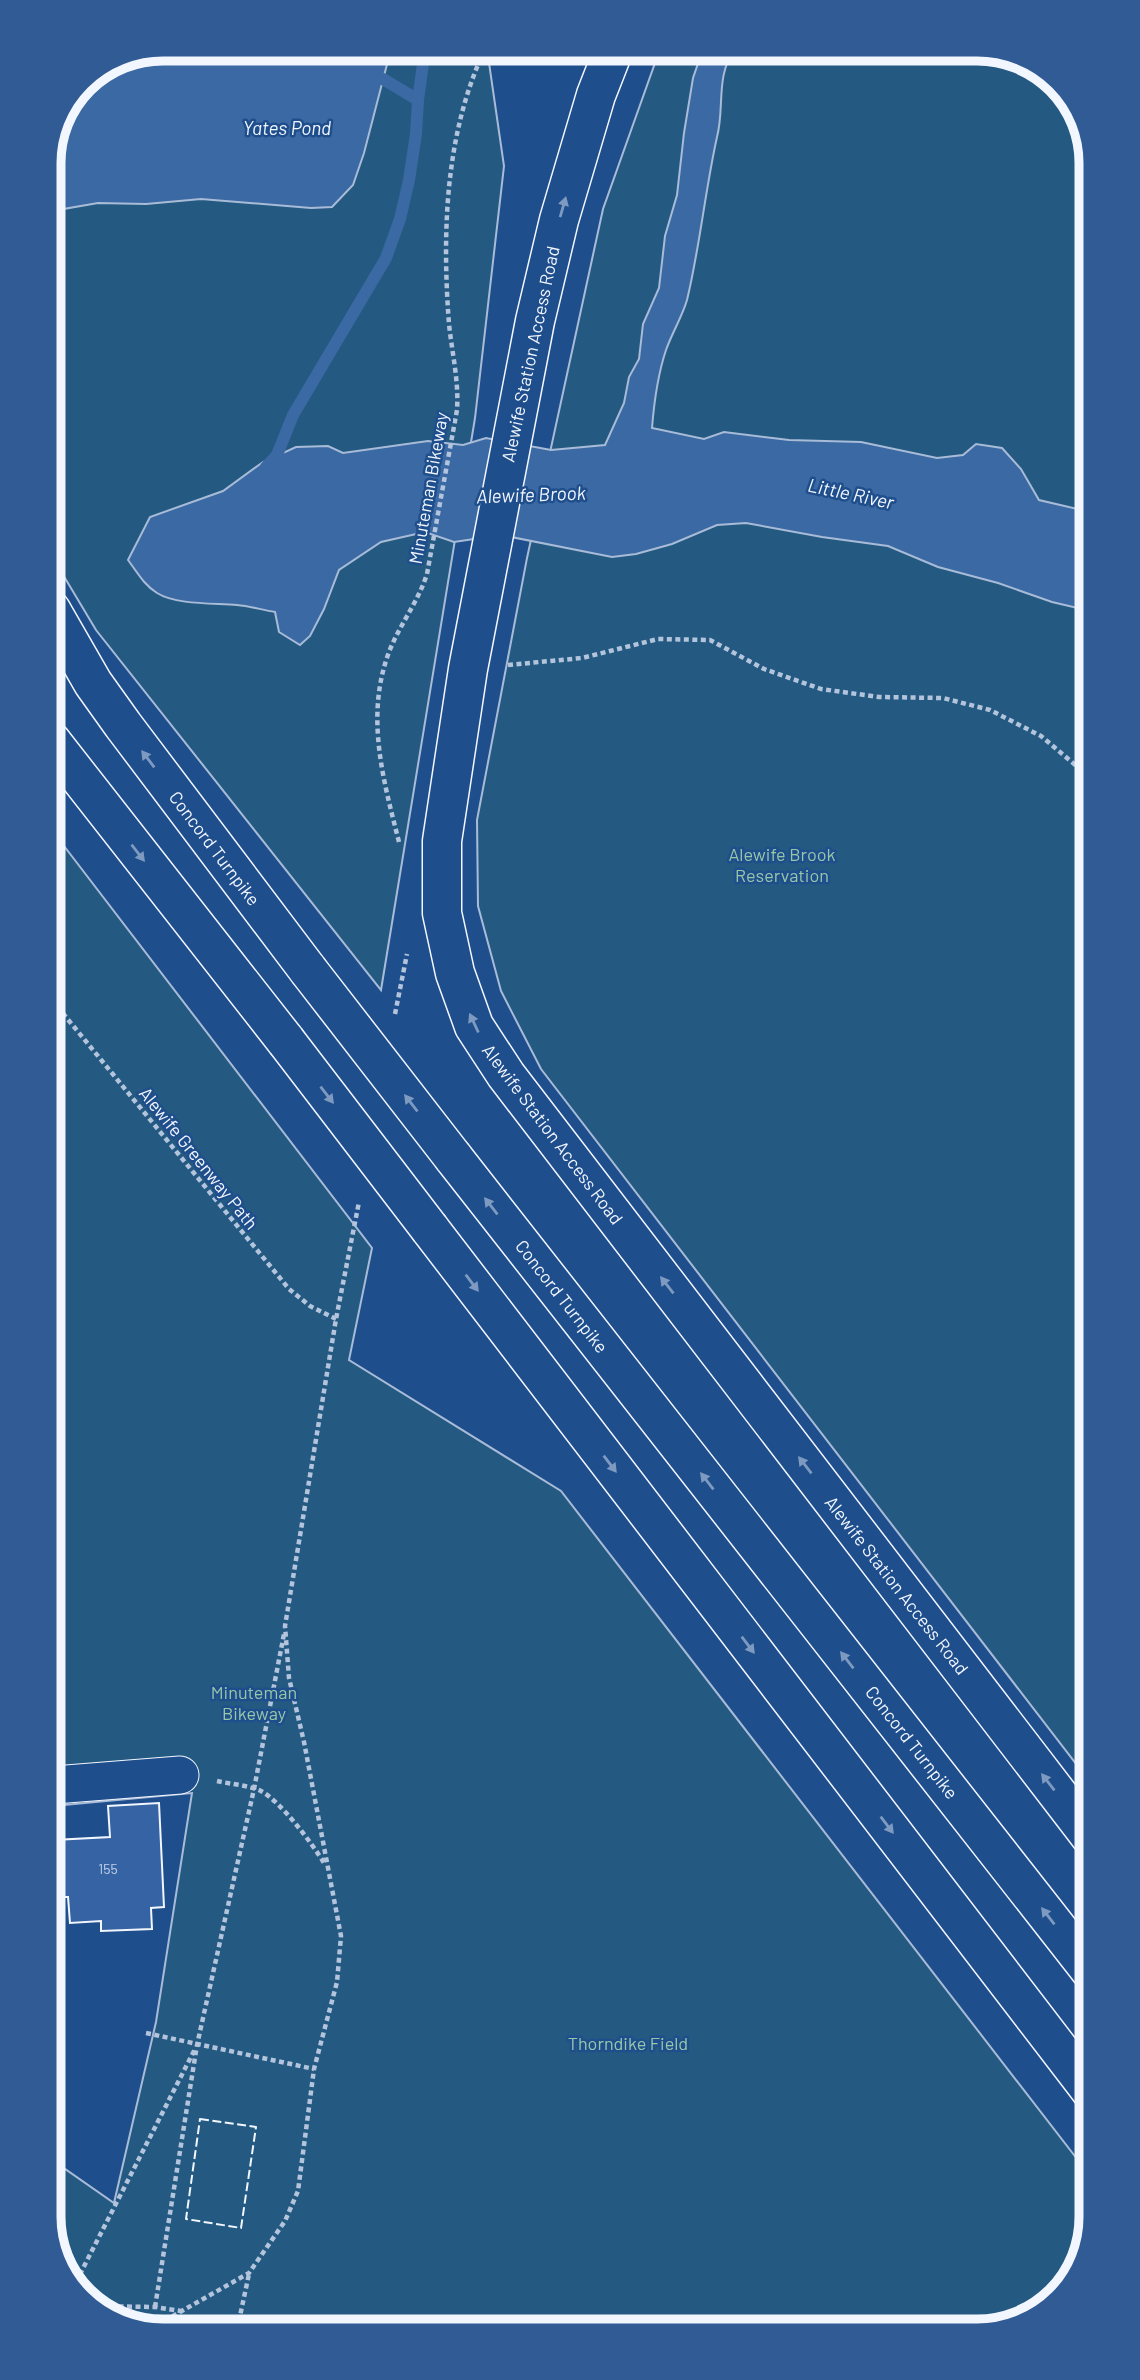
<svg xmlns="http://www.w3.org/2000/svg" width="1140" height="2380" font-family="Barlow,sans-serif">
	<rect width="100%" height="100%" fill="#1f4e8c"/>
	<!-- green -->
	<g fill="#245a82" stroke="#a8bbd7" stroke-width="2">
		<polygon points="163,49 487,49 504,166 475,418 381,990 96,630 50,553 49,156 83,82"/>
		<polygon points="660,49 985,49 1046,72 1085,126 1090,1782 541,1069 501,991 478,906 477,820 527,558 603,209"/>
		<polygon points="51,829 372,1248 349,1360 561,1491 1091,2177 1091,2217 1068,2286 1014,2325 155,2331 94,2308 55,2254 55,2162 114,2203 156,2022 192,1793 54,1806"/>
	</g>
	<!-- water -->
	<g fill="#3b69a3" stroke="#a8bbd7" stroke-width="2">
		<polygon points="163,49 391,49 364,153 353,185 332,207 311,208 201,199 146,204 98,203 58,210 49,241 49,156 83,82"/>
		<path d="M703 49H735C715 76 725 107 717 137 705 191 700 246 687 300 682 317 672 333 666 350 658 374 654 403 652 428L704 439 724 432 789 440 861 442 937 458 963 455 976 444 1002 448 1021 469 1039 500 1086 511V610L1052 602 998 583 938 567 888 546 822 537 746 523 717 525 672 544 636 554 612 557 501 535 454 542 425 532 381 542 339 570 324 609 310 636 300 645 279 632 275 612C262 610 250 606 237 605 214 603 176 605 157 593 144 585 137 572 128 560L150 517 223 491 263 462 296 447 328 446 343 453 428 441 463 445 486 438 551 450 605 445 624 403 629 377 639 359 643 324 659 288 665 236 677 195 684 133 693 78Z"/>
	</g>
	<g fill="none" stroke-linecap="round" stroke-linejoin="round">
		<!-- stream -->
		<g stroke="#3b69a3" stroke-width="12">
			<polyline points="418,100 425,49"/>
			<polyline points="266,467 277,455 293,415 386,258 400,219 409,180 416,134 418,100 383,79"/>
		</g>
	</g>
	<!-- building -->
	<polygon fill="#3563a3" stroke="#f2f6ff" stroke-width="2" points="159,1803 164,1907 151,1908 152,1929 101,1931 101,1921 70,1923 68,1897 54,1897 54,1840 110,1837 108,1806"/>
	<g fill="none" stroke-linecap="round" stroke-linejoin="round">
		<defs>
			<polyline id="minor" points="54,1785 180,1775"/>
			<polyline id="secondary" points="614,49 596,95 559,220 535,321 468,669 442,841 442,913 455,973 474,1026 506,1075 1090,1836"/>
			<g id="trunk">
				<polyline points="51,610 93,683 123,725 308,970"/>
				<polyline points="453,1157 1090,1970"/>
			</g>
			<g id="motorway">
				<polyline points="51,741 286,1041"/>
				<polyline points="430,1229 1091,2091"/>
			</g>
		</defs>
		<!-- minor casing -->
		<use href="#minor" stroke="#f2f6ff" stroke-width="39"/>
		<!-- secondary casing -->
		<use href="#secondary" stroke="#f2f6ff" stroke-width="41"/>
		<!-- trunk casing -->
		<use href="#trunk" stroke="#f2f6ff" stroke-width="41"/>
		<!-- motorway casing -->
		<use href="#motorway" stroke="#f2f6ff" stroke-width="41"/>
		<!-- path -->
		<g stroke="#b3c4dc" stroke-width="4.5" stroke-dasharray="5 3.5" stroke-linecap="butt">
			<polyline points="508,665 582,658 658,639 710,640 764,669 821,689 879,697 943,698 990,710 1041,736 1087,775"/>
			<path d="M399 842C383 779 365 716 389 652 400 624 418 602 427 574L457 410C459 381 452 353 449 324 442 233 445 133 485 49"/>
			<polyline points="52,1000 289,1289 310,1306 336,1319"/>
			<polyline points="395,1014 407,954"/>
			<path d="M217 1781C230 1784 248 1785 261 1791 280 1801 312 1843 324 1863"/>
			<polyline points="146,2033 314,2069"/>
			<polyline points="76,2282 195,2049"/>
			<polyline points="93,2306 155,2307 181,2311"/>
			<polyline points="155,2307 197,2045 254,1789 284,1634"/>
			<polyline points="150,2329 249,2273 285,2221 298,2191 314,2069 337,1982 341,1936 304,1742 289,1678 285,1626 336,1319 359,1202"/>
			<polyline points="237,2330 249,2274"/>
		</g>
		<!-- minor -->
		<use href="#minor" stroke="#1f4e8c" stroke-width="37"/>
		<!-- secondary -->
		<use href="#secondary" stroke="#1f4e8c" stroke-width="38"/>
		<!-- trunk -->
		<use href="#trunk" stroke="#1f4e8c" stroke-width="38"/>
		<!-- motorway -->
		<use href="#motorway" stroke="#1f4e8c" stroke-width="38"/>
		<defs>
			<polyline id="trunk-bridge" points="308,970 453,1157"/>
			<polyline id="motorway-bridge" points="286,1041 430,1229"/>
		</defs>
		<!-- trunk-bridge casing -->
		<use href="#trunk-bridge" stroke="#f2f6ff" stroke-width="41" stroke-linecap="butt"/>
		<!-- motorway-bridge casing -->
		<use href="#motorway-bridge" stroke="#f2f6ff" stroke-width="41" stroke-linecap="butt"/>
		<!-- trunk-bridge -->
		<use href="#trunk-bridge" stroke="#1f4e8c" stroke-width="38"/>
		<!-- motorway-bridge -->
		<use href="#motorway-bridge" stroke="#1f4e8c" stroke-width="38"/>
		<!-- fence -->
		<polygon stroke="#f2f6ff" stroke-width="2" stroke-dasharray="9 3.5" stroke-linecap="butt" points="200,2119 256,2127 241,2228 186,2219"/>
	</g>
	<!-- one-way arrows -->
	<defs><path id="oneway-solid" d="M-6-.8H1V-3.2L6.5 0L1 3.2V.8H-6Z" transform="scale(1.75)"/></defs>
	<g fill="#7e9ac0">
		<use href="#oneway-solid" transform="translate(563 207) rotate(-74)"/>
		<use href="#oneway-solid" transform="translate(148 759) rotate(-127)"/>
		<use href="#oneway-solid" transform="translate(138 853) rotate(52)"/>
		<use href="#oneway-solid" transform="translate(474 1023) rotate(-115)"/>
		<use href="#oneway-solid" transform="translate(327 1095) rotate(52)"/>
		<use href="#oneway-solid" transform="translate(411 1103) rotate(-128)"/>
		<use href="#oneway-solid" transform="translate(491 1206) rotate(-128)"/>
		<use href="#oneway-solid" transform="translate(472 1283) rotate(53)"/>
		<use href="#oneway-solid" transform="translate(667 1285) rotate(-128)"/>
		<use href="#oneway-solid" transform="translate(610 1464) rotate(53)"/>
		<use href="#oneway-solid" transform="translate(805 1465) rotate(-128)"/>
		<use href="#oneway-solid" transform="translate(707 1481) rotate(-128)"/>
		<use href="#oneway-solid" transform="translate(748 1645) rotate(53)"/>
		<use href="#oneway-solid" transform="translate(847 1660) rotate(-128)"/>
		<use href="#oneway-solid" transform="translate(1048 1782) rotate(-128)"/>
		<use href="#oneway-solid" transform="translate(887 1825) rotate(53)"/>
		<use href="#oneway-solid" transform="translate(1048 1916) rotate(-128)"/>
	</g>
	<g text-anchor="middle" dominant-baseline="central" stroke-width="5" stroke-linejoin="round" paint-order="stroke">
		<!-- number labels -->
		<g font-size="14" fill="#c3d1e8">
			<text x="108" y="1868">155</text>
		</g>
		<!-- street labels -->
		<g font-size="18" fill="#f2f6ff" stroke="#1f4e8c">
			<text transform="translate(530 354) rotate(-78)">Alewife Station Access Road</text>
			<text transform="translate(428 488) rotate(-80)">Minuteman Bikeway</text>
			<text transform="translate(215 848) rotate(53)">Concord Turnpike</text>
			<text transform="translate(553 1134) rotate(53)">Alewife Station Access Road</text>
			<text transform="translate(199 1158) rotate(51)">Alewife Greenway Path</text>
			<text transform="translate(562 1296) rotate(52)">Concord Turnpike</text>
			<text transform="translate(897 1585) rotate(52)">Alewife Station Access Road</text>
			<text transform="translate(912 1742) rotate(52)">Concord Turnpike</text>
		</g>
		<!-- park labels -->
		<g font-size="18" fill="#97c8a6" stroke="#1f4e8c">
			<text x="782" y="854">Alewife Brook<tspan x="782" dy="21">Reservation</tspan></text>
			<text x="254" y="1692">Minuteman<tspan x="254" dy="21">Bikeway</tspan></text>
			<text x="628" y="2043">Thorndike Field</text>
		</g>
		<!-- water labels -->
		<g font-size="19" font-style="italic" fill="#f2f6ff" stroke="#1f4e8c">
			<text x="287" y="127">Yates Pond</text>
			<text transform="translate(851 493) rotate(12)">Little River</text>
			<text transform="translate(531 494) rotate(-2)">Alewife Brook</text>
		</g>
	</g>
	<!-- crop -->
	<path d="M0 0H1140V2380H0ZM163 61H977A102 102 0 0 1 1079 163V2217A102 102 0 0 1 977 2319H163A102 102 0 0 1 61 2217V163A102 102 0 0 1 163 61Z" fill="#305b95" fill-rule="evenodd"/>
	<path fill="none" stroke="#f2f6ff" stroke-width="9" d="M163 61H977A102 102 0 0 1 1079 163V2217A102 102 0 0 1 977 2319H163A102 102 0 0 1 61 2217V163A102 102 0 0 1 163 61Z"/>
</svg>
